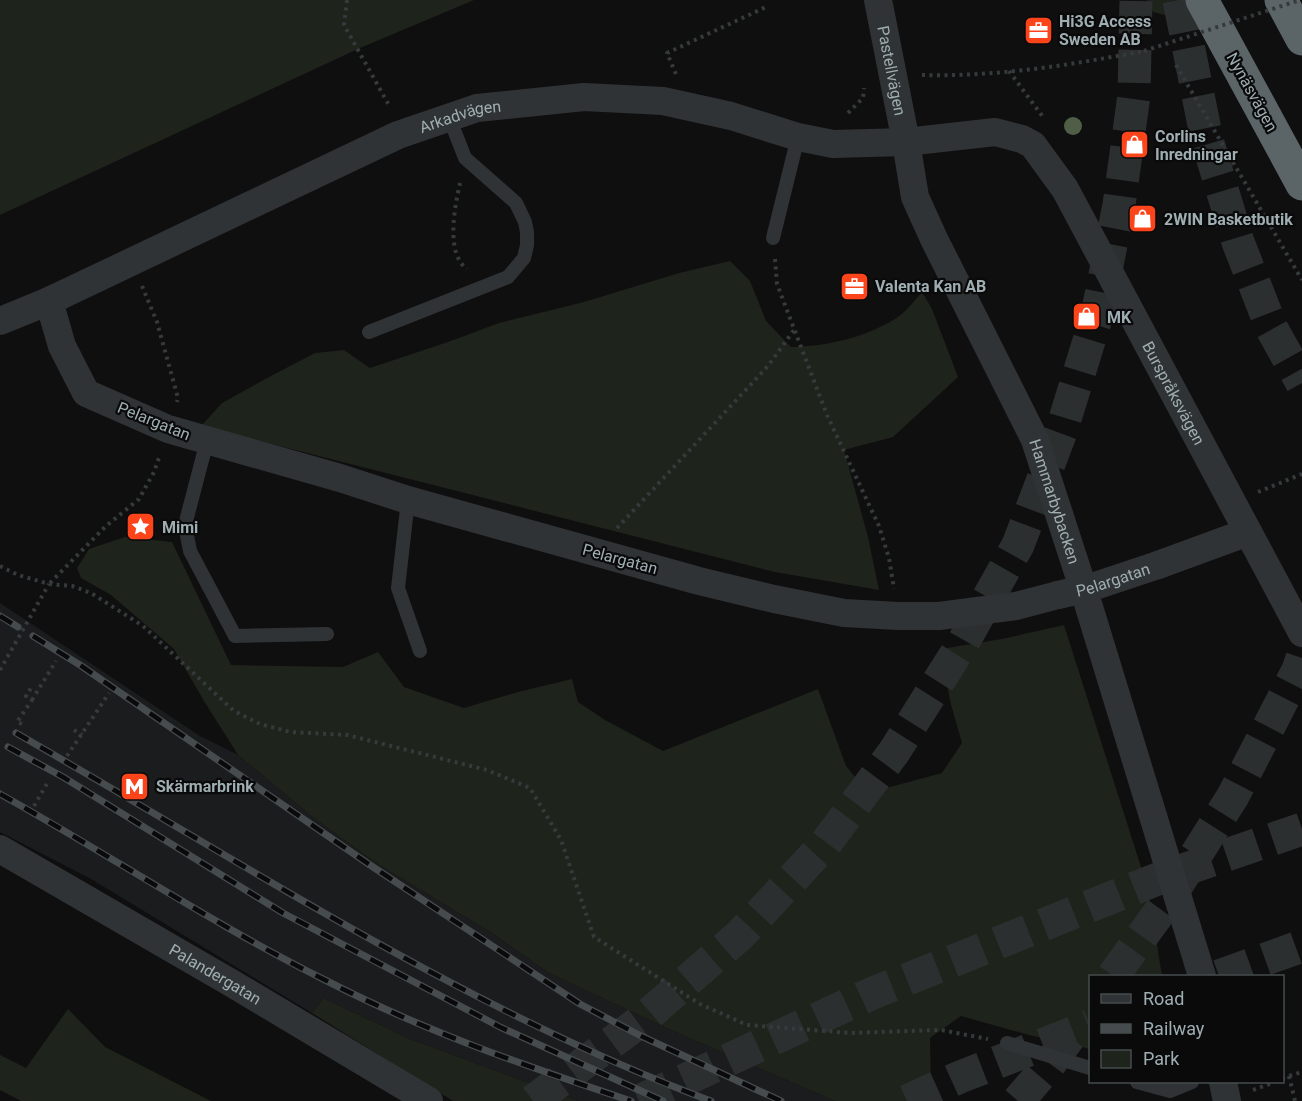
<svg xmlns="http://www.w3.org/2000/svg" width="1302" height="1101" font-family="Roboto,sans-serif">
	<rect width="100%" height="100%" fill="#0f0f10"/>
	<!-- built -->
	<polygon fill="#1b1c1d" points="0,603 200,736 238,755 315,819 378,864 492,933 549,973 673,1031 835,1101 578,1101 410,1039 323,998 312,1013 91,879 0,832"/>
	<!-- green -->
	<g fill="#1e231b">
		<polygon points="0,0 474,0 360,48 0,215"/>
		<polygon points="1147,0 1185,0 1177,10 1168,16 1153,12"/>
		<path d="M730 261 750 281 766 321 791 347C827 346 864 338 895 319 905 313 914 301 922 292L932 309 958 377 893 437 844 450 868 537 879 590 775 572 201 426 222 403 269 377 315 353 344 350 370 368 448 342 499 323 584 302 679 273Z"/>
		<polygon points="125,537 172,542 231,665 343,667 378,652 404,687 464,708 518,692 572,679 578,702 605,720 663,751 818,689 846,766 868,793 942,773 962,743 950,701 941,649 1002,639 1064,625 1148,889 1162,976 1090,976 1090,1049 1029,1035 961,1016 930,1038 931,1093 924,1101 835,1101 673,1031 549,973 492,933 378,864 315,819 238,755 204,701 174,649 111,595 81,578 77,568 89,549"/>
		<polygon points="323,998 410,1039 578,1101 453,1101 312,1013"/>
		<polygon points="68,1009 105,1047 211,1101 21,1101 0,1090 0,1055 26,1068"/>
	</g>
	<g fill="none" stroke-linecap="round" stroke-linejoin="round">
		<!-- highway-tunnel -->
		<g stroke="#2c2f30" stroke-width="33" stroke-dasharray="33 16" stroke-linecap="butt">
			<polyline points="1179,0 1207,140 1238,242 1272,329 1302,383"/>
			<polyline points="1113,976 1164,906 1233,796 1298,670 1302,658"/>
			<polyline points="1219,976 1302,946"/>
			<polyline points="533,1101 642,1020 740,935 826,843 894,752 964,641 1018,545 1061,432 1097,315 1119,205 1134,95 1136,0"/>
			<polyline points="639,1101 873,993 1160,878 1302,829"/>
			<polyline points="907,1101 960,1077 1090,1026"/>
			<polyline points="1018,1101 1049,1065 1073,1032"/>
		</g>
		<!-- path -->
		<g stroke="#353b3c" stroke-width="4" stroke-dasharray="3 4.5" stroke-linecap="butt">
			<polyline points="347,0 344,25 390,107"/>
			<polyline points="1176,65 1302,280"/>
			<polyline points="1009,71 1043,117"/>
			<polyline points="676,74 667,53 766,7"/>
			<path d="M922 75C996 77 1071 65 1144 51"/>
			<polyline points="848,113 863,98 864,88"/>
			<path d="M460 183C455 206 445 253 467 269"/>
			<polyline points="775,259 777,284 827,415 879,526 889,558 894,589"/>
			<polyline points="142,286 157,322 178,398 177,402"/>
			<polyline points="1258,492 1302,474"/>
			<polyline points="617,528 768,366 794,330"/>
			<polyline points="0,566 18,575 49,584 72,586 91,593 143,626 234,711 260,724 290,732 347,735 487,770 530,788 561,840 594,937 700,1004 747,1025 851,1033 941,1030 988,1039"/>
			<polyline points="50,583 106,526 139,499 154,472 160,455"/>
			<polyline points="32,700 56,661"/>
			<polyline points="22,724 17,722 32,700 26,696 31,688"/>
			<polyline points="74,730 82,735"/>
			<polyline points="67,756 109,693"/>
			<polyline points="34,806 48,782"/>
			<polyline points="1289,1076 1295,1101"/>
			<polyline points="1282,1078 1302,1072"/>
			<polyline points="1253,1090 1275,1082"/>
		</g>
		<!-- lane -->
		<g stroke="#303335" stroke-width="14">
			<polyline points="773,238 798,137"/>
			<polyline points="369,332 508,277 524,258 527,245 527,232 525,222 516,203 465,158 449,117"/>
			<polyline points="207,441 185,525 190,551 235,636 327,634"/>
			<polyline points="408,500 398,588 420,651"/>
			<polyline points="1007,1043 1090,1068"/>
			<polyline points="1137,1082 1170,1091 1192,1082"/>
		</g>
		<!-- street -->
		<g stroke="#303335" stroke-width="28">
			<path id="s1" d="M878 0 906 142 915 197 934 239 1035 440 1086 597 1202 976"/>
			<polyline points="0,321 49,301"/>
			<polyline points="1158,565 1248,532"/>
			<path id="s2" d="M1058 595 1016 606 939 616H898L844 613 774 599 699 581 408 500 340 478 168 429 86 393 62 346 49 301 398 135 477 108 584 97 663 101 731 116 798 137 833 144 906 142 995 132 1022 139 1033 145 1065 189 1302 633"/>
			<path id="s3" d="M0 849 233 984 429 1101"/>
			<polyline points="1223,1082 1227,1101"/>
		</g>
		<!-- highway -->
		<g stroke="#5b6467" stroke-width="33">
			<polyline points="1202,0 1302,184"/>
			<polyline points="1281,0 1302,39"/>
		</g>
		<defs>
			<g id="rail">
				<polyline points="0,616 18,627"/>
				<polyline points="33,636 80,665 370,865 580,1004 641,1036 781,1101"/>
				<path d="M16 733C244 863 464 1009 711 1101"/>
				<polyline points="8,747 63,777 283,913 500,1027 663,1101"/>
				<path d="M0 794C110 855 214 925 327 981 426 1032 526 1066 631 1101"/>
			</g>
		</defs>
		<!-- rail casing -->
		<use href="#rail" stroke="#464c4e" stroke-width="7"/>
		<!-- rail -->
		<use href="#rail" stroke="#0a0a0b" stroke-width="4.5" stroke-dasharray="14" stroke-linecap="butt"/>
		<!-- path-bridge -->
		<g stroke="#353b3c" stroke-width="4" stroke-dasharray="3 4.5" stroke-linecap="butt">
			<polyline points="1144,51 1300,0"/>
			<polyline points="0,670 49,584"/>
		</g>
		<!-- street-bridge -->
		<path stroke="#303335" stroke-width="28" id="s4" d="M1058 595 1089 588 1158 565"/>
	</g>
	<!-- trees -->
	<circle fill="#505e47" cx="1073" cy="126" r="9"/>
	<!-- icons -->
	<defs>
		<symbol id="office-square" viewBox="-11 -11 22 22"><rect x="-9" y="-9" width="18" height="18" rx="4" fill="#fc441b" stroke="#0a0a0b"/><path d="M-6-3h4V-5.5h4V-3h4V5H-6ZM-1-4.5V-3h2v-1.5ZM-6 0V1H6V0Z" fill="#fff"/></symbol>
		<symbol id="shop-square" viewBox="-11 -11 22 22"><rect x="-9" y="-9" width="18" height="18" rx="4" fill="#fc441b" stroke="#0a0a0b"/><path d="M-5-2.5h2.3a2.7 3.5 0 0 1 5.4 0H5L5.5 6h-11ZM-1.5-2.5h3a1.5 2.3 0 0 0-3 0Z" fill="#fff"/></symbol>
		<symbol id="sight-square" viewBox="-11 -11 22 22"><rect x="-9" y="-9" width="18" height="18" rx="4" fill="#fc441b" stroke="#0a0a0b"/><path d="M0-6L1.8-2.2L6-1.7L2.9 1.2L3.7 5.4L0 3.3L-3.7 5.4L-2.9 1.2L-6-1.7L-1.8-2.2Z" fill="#fff"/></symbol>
		<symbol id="metro-square" viewBox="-11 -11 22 22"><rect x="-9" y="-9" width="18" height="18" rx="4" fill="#fc441b" stroke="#0a0a0b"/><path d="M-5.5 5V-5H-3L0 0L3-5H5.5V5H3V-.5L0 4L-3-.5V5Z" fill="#fff"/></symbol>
	</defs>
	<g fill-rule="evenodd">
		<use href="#office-square" x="1022" y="14" width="33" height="33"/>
		<use href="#shop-square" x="1118" y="128" width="33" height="33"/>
		<use href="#shop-square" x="1126" y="202" width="33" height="33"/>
		<use href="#office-square" x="838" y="270" width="33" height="33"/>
		<use href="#shop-square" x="1070" y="300" width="33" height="33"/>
		<use href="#sight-square" x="124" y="510" width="33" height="33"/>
		<use href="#metro-square" x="118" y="770" width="33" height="33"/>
	</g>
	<g text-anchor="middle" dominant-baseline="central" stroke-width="4.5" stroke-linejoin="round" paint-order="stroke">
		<!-- poi labels -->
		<g font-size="16" font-weight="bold" fill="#9faeb2" stroke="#0a0a0b" text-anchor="start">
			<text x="1059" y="21">Hi3G Access<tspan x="1059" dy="18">Sweden AB</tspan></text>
			<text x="1155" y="136">Corlins<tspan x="1155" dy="18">Inredningar</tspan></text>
			<text x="1164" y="219">2WIN Basketbutik</text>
			<text x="875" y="286">Valenta Kan AB</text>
			<text x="1107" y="317">MK</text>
			<text x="162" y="527">Mimi</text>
			<text x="156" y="786">Skärmarbrink</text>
		</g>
		<!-- street labels -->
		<g font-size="16" fill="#9faeb2" stroke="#0a0a0b">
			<text stroke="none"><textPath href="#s1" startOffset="72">Pastellvägen</textPath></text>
			<text transform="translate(1252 92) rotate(61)">Nynäsvägen</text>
			<text stroke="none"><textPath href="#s2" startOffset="1558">Arkadvägen</textPath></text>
			<text stroke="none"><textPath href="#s2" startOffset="2427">Burspråksvägen</textPath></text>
			<text transform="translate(154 421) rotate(22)">Pelargatan</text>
			<text stroke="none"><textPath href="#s1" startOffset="536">Hammarbybacken</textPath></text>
			<text transform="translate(620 559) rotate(15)">Pelargatan</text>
			<text stroke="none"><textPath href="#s4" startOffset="57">Pelargatan</textPath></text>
			<text stroke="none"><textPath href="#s3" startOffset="249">Palandergatan</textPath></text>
		</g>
	</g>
	<!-- legend -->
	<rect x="1089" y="975" width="195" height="108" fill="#0a0a0b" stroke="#464c4e" stroke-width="1.5"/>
	<rect x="1101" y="994" width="30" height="9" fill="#303335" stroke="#464c4e" stroke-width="1.5"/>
	<text x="1143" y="1005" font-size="18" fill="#9faeb2">Road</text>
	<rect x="1101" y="1024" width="30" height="9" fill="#464c4e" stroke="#464c4e" stroke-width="1.5"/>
	<text x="1143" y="1035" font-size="18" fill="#9faeb2">Railway</text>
	<rect x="1101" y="1050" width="30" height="18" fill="#1e231b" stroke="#464c4e" stroke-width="1.5"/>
	<text x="1143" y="1065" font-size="18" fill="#9faeb2">Park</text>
</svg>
